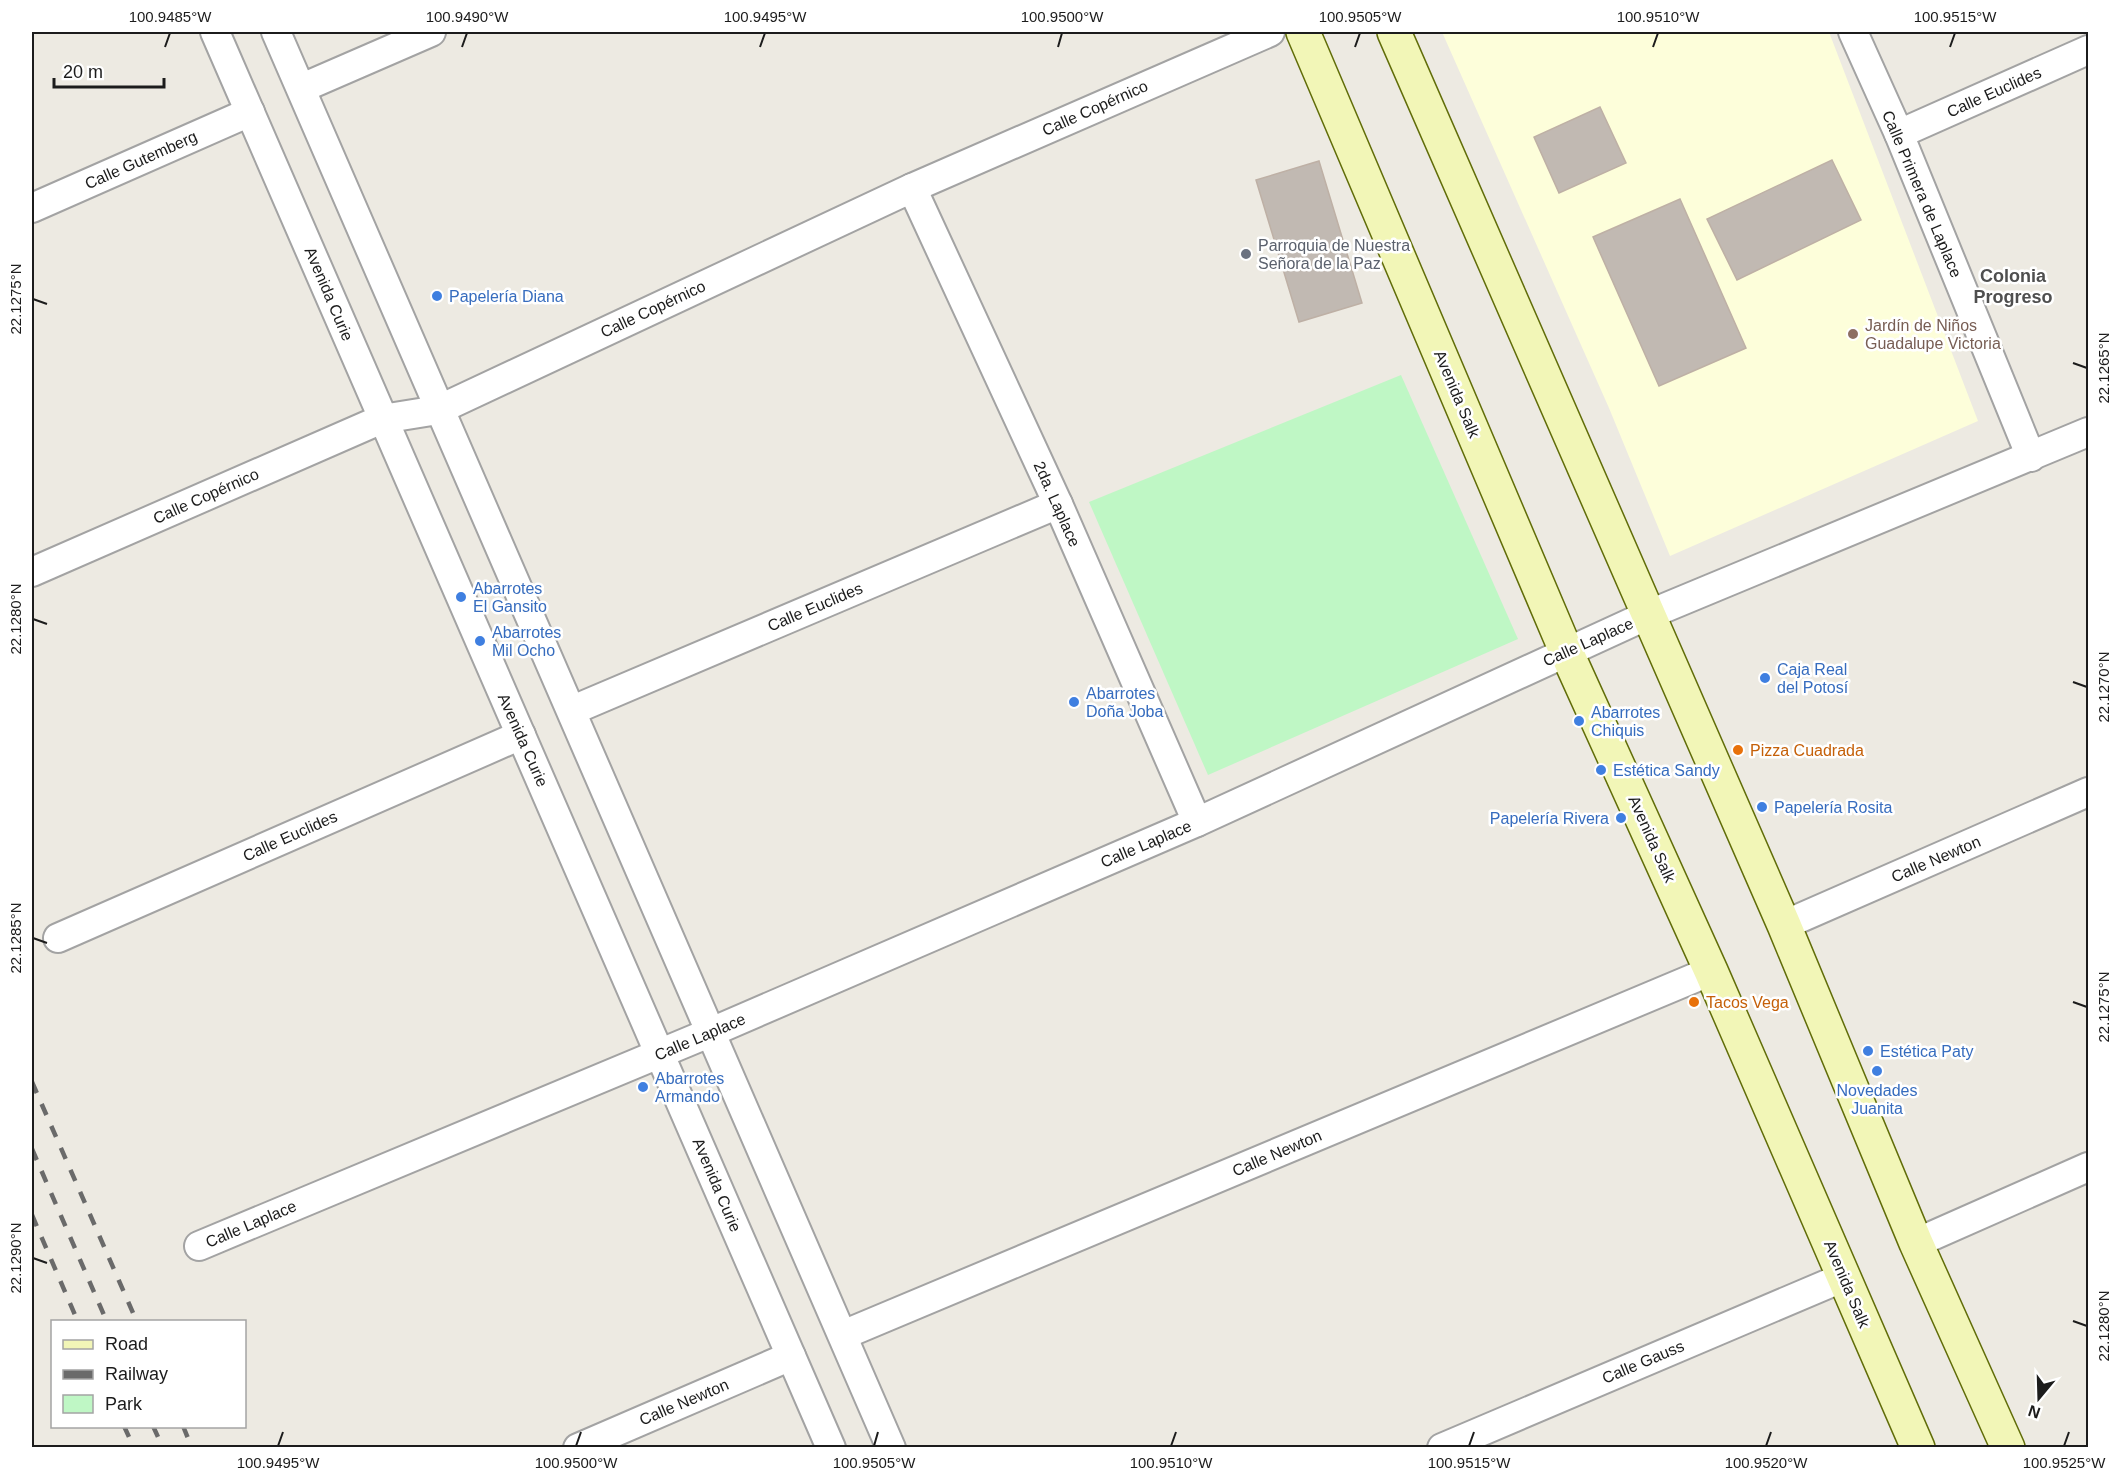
<svg xmlns="http://www.w3.org/2000/svg" width="2120" height="1479" font-family="Helvetica,sans-serif">
	<rect width="100%" height="100%" fill="#edeae2"/>
	<!-- education -->
	<polygon fill="#fdfeda" points="1442,32 1829,32 1978,421 1670,556 1609,408"/>
	<!-- park -->
	<polygon fill="#bff7c5" points="1401,375 1518,639 1208,775 1089,502"/>
	<!-- building -->
	<g fill="#c1b9b2" stroke="#beb0a5" stroke-width="1.5">
		<polygon points="1600,107 1626,163 1559,193 1534,137"/>
		<polygon points="1832,160 1861,220 1737,280 1707,219"/>
		<polygon points="1319,161 1362,303 1299,322 1256,180"/>
		<polygon points="1680,199 1746,348 1659,386 1593,237"/>
	</g>
	<g fill="none" stroke-linecap="round" stroke-linejoin="round">
		<defs>
			<g id="minor">
				<polyline points="215,32 831,1448"/>
				<polyline points="276,32 891,1448"/>
				<polyline points="1853,32 1899,134 2031,457"/>
				<polyline points="302,88 431,32"/>
				<polyline points="1899,134 2088,50"/>
				<polyline points="912,188 1058,504 1197,822"/>
				<polyline points="32,208 250,112"/>
				<polyline points="32,572 382,419 438,410 912,188 1270,32"/>
				<polyline points="573,710 1058,504"/>
				<polyline points="1784,925 2088,792"/>
				<polyline points="58,938 521,735"/>
				<polyline points="1916,1243 2088,1167"/>
				<polyline points="199,1246 709,1033 1197,822 1650,614 2088,432"/>
				<polyline points="843,1335 1711,971"/>
				<polyline points="578,1448 791,1356"/>
				<polyline points="1442,1448 1844,1277"/>
			</g>
			<g id="secondary">
				<polyline points="1303,32 1566,651 1711,971 1918,1448"/>
				<polyline points="1394,32 1784,925 1916,1243 2008,1448"/>
			</g>
		</defs>
		<!-- minor casing -->
		<use href="#minor" stroke="#a3a3a3" stroke-width="32"/>
		<!-- secondary casing -->
		<use href="#secondary" stroke="#616d09" stroke-width="36"/>
		<!-- minor -->
		<use href="#minor" stroke="#fff" stroke-width="28"/>
		<!-- secondary -->
		<use href="#secondary" stroke="#f2f6b7" stroke-width="33"/>
		<!-- rail -->
		<g stroke="#6a6a6a" stroke-width="4.5" stroke-dasharray="12 12" stroke-linecap="butt">
			<polyline points="32,1082 137,1322"/>
			<polyline points="32,1149 107,1322"/>
			<polyline points="32,1215 78,1322"/>
			<polyline points="124,1426 134,1448"/>
			<polyline points="153,1426 163,1448"/>
			<polyline points="183,1426 192,1448"/>
		</g>
	</g>
	<!-- ticks -->
	<path fill="none" stroke="#1c1c1c" stroke-width="2" d="M165 47 170 33M462 47 467 33M760 47 765 33M1058 47 1062 33M1355 47 1360 33M1653 47 1658 33M1950 47 1955 33M33 299 47 304M2073 363 2087 368M33 619 47 624M2073 682 2087 687M33 938 47 943M2073 1002 2087 1007M33 1258 47 1263M2073 1321 2087 1326M278 1446 283 1432M576 1446 581 1432M874 1446 878 1432M1171 1446 1176 1432M1469 1446 1474 1432M1766 1446 1771 1432M2064 1446 2069 1432"/>
	<!-- markers -->
	<circle fill="#6b7280" stroke="#fff" stroke-width="2" cx="1246" cy="254" r="6"/>
	<g fill="#3f7fe0" stroke="#fff" stroke-width="2">
		<circle cx="437" cy="296" r="6"/>
		<circle cx="461" cy="597" r="6"/>
		<circle cx="480" cy="641" r="6"/>
		<circle cx="1765" cy="678" r="6"/>
		<circle cx="1074" cy="702" r="6"/>
		<circle cx="1579" cy="721" r="6"/>
		<circle cx="1601" cy="770" r="6"/>
		<circle cx="1762" cy="807" r="6"/>
		<circle cx="1621" cy="818" r="6"/>
		<circle cx="1868" cy="1051" r="6"/>
		<circle cx="1877" cy="1071" r="6"/>
		<circle cx="643" cy="1087" r="6"/>
	</g>
	<circle fill="#8d6e63" stroke="#fff" stroke-width="2" cx="1853" cy="334" r="6"/>
	<g fill="#e8710a" stroke="#fff" stroke-width="2">
		<circle cx="1738" cy="750" r="6"/>
		<circle cx="1694" cy="1002" r="6"/>
	</g>
	<g text-anchor="middle" dominant-baseline="central" stroke-width="5" stroke-linejoin="round" paint-order="stroke">
		<!-- street labels -->
		<g font-size="16" fill="#1c1c1c" stroke="#fff">
			<text transform="translate(1994 92) rotate(-24)">Calle Euclides</text>
			<text transform="translate(1095 108) rotate(-24)">Calle Copérnico</text>
			<text transform="translate(141 160) rotate(-24)">Calle Gutemberg</text>
			<text transform="translate(1922 194) rotate(67)">Calle Primera de Laplace</text>
			<text transform="translate(329 294) rotate(67)">Avenida Curie</text>
			<text transform="translate(653 309) rotate(-25)">Calle Copérnico</text>
			<text transform="translate(1457 394) rotate(67)">Avenida Salk</text>
			<text transform="translate(206 496) rotate(-24)">Calle Copérnico</text>
			<text transform="translate(1057 504) rotate(66)">2da. Laplace</text>
			<text transform="translate(815 607) rotate(-23)">Calle Euclides</text>
			<text transform="translate(1588 642) rotate(-24)">Calle Laplace</text>
			<text transform="translate(523 740) rotate(66)">Avenida Curie</text>
			<text transform="translate(290 836) rotate(-24)">Calle Euclides</text>
			<text transform="translate(1652 839) rotate(66)">Avenida Salk</text>
			<text transform="translate(1146 844) rotate(-23)">Calle Laplace</text>
			<text transform="translate(1936 859) rotate(-23)">Calle Newton</text>
			<text transform="translate(700 1037) rotate(-23)">Calle Laplace</text>
			<text transform="translate(1277 1153) rotate(-23)">Calle Newton</text>
			<text transform="translate(717 1185) rotate(67)">Avenida Curie</text>
			<text transform="translate(251 1224) rotate(-23)">Calle Laplace</text>
			<text transform="translate(1847 1284) rotate(67)">Avenida Salk</text>
			<text transform="translate(1643 1362) rotate(-23)">Calle Gauss</text>
			<text transform="translate(684 1402) rotate(-23)">Calle Newton</text>
		</g>
		<!-- worship labels -->
		<g font-size="16" fill="#5b616d" stroke="#fff" text-anchor="start">
			<text x="1258" y="245">Parroquia de Nuestra<tspan x="1258" dy="18">Señora de la Paz</tspan></text>
		</g>
		<!-- shop labels -->
		<g font-size="16" fill="#366cbe" stroke="#fff" text-anchor="start">
			<text x="449" y="296">Papelería Diana</text>
			<text x="473" y="588">Abarrotes<tspan x="473" dy="18">El Gansito</tspan></text>
			<text x="492" y="632">Abarrotes<tspan x="492" dy="18">Mil Ocho</tspan></text>
			<text x="1777" y="669">Caja Real<tspan x="1777" dy="18">del Potosí</tspan></text>
			<text x="1086" y="693">Abarrotes<tspan x="1086" dy="18">Doña Joba</tspan></text>
			<text x="1591" y="712">Abarrotes<tspan x="1591" dy="18">Chiquis</tspan></text>
			<text x="1613" y="770">Estética Sandy</text>
			<text x="1774" y="807">Papelería Rosita</text>
			<text x="1609" y="818" text-anchor="end">Papelería Rivera</text>
			<text x="1880" y="1051">Estética Paty</text>
			<text x="655" y="1078">Abarrotes<tspan x="655" dy="18">Armando</tspan></text>
			<text x="1877" y="1090" text-anchor="middle">Novedades<tspan x="1877" dy="18">Juanita</tspan></text>
		</g>
		<!-- education labels -->
		<g font-size="16" fill="#785e54" stroke="#fff" text-anchor="start">
			<text x="1865" y="325">Jardín de Niños<tspan x="1865" dy="18">Guadalupe Victoria</tspan></text>
		</g>
		<!-- food labels -->
		<g font-size="16" fill="#c56008" stroke="#fff" text-anchor="start">
			<text x="1750" y="750">Pizza Cuadrada</text>
			<text x="1706" y="1002">Tacos Vega</text>
		</g>
		<!-- neighbourhood labels -->
		<g font-size="18" font-weight="bold" fill="#4f4f4f" stroke="#fff">
			<text x="2013" y="276">Colonia<tspan x="2013" dy="21">Progreso</tspan></text>
		</g>
	</g>
	<!-- border -->
	<rect width="2120" height="1479" fill="none" stroke="#ffffff" stroke-width="66"/>
	<!-- legend -->
	<rect x="51" y="1320" width="195" height="108" fill="#ffffff" stroke="#a4a4a4" stroke-width="1.5"/>
	<rect x="63" y="1340" width="30" height="9" fill="#f2f6b7" stroke="#a4a4a4" stroke-width="1.5"/>
	<text x="105" y="1350" font-size="18" fill="#1c1c1c">Road</text>
	<rect x="63" y="1370" width="30" height="9" fill="#6a6a6a" stroke="#a4a4a4" stroke-width="1.5"/>
	<text x="105" y="1380" font-size="18" fill="#1c1c1c">Railway</text>
	<rect x="63" y="1395" width="30" height="18" fill="#bff7c5" stroke="#a4a4a4" stroke-width="1.5"/>
	<text x="105" y="1410" font-size="18" fill="#1c1c1c">Park</text>
	<!-- north arrow -->
	<g transform="translate(2039 1398) rotate(199)" stroke="#ffffff" stroke-width="4.5" paint-order="stroke">
	<path d="M0-4.5L10 22L0 15L-10 22Z" fill="#1c1c1c"/>
	<text y="-9" font-size="16" font-weight="bold" text-anchor="middle" fill="#1c1c1c">N</text>
	</g>
	<!-- scale -->
	<path d="M54 78v9h110v-9" fill="none" stroke="#1c1c1c" stroke-width="3"/>
	<text x="63" y="78" font-size="18" fill="#1c1c1c" stroke="#ffffff" stroke-width="4.5" paint-order="stroke">20 m</text>
	<rect x="33" y="33" width="2054" height="1413" fill="none" stroke="#1c1c1c" stroke-width="2"/>
	<g font-size="15" text-anchor="middle" fill="#1c1c1c">
		<text x="170" y="22">100.9485°W</text>
		<text x="467" y="22">100.9490°W</text>
		<text x="765" y="22">100.9495°W</text>
		<text x="1062" y="22">100.9500°W</text>
		<text x="1360" y="22">100.9505°W</text>
		<text x="1658" y="22">100.9510°W</text>
		<text x="1955" y="22">100.9515°W</text>
		<text transform="translate(16 299) rotate(-90)" y="5">22.1275°N</text>
		<text transform="translate(2104 368) rotate(-90)" y="5">22.1265°N</text>
		<text transform="translate(16 619) rotate(-90)" y="5">22.1280°N</text>
		<text transform="translate(2104 687) rotate(-90)" y="5">22.1270°N</text>
		<text transform="translate(16 938) rotate(-90)" y="5">22.1285°N</text>
		<text transform="translate(2104 1007) rotate(-90)" y="5">22.1275°N</text>
		<text transform="translate(16 1258) rotate(-90)" y="5">22.1290°N</text>
		<text transform="translate(2104 1326) rotate(-90)" y="5">22.1280°N</text>
		<text x="278" y="1468">100.9495°W</text>
		<text x="576" y="1468">100.9500°W</text>
		<text x="874" y="1468">100.9505°W</text>
		<text x="1171" y="1468">100.9510°W</text>
		<text x="1469" y="1468">100.9515°W</text>
		<text x="1766" y="1468">100.9520°W</text>
		<text x="2064" y="1468">100.9525°W</text>
	</g>
</svg>
